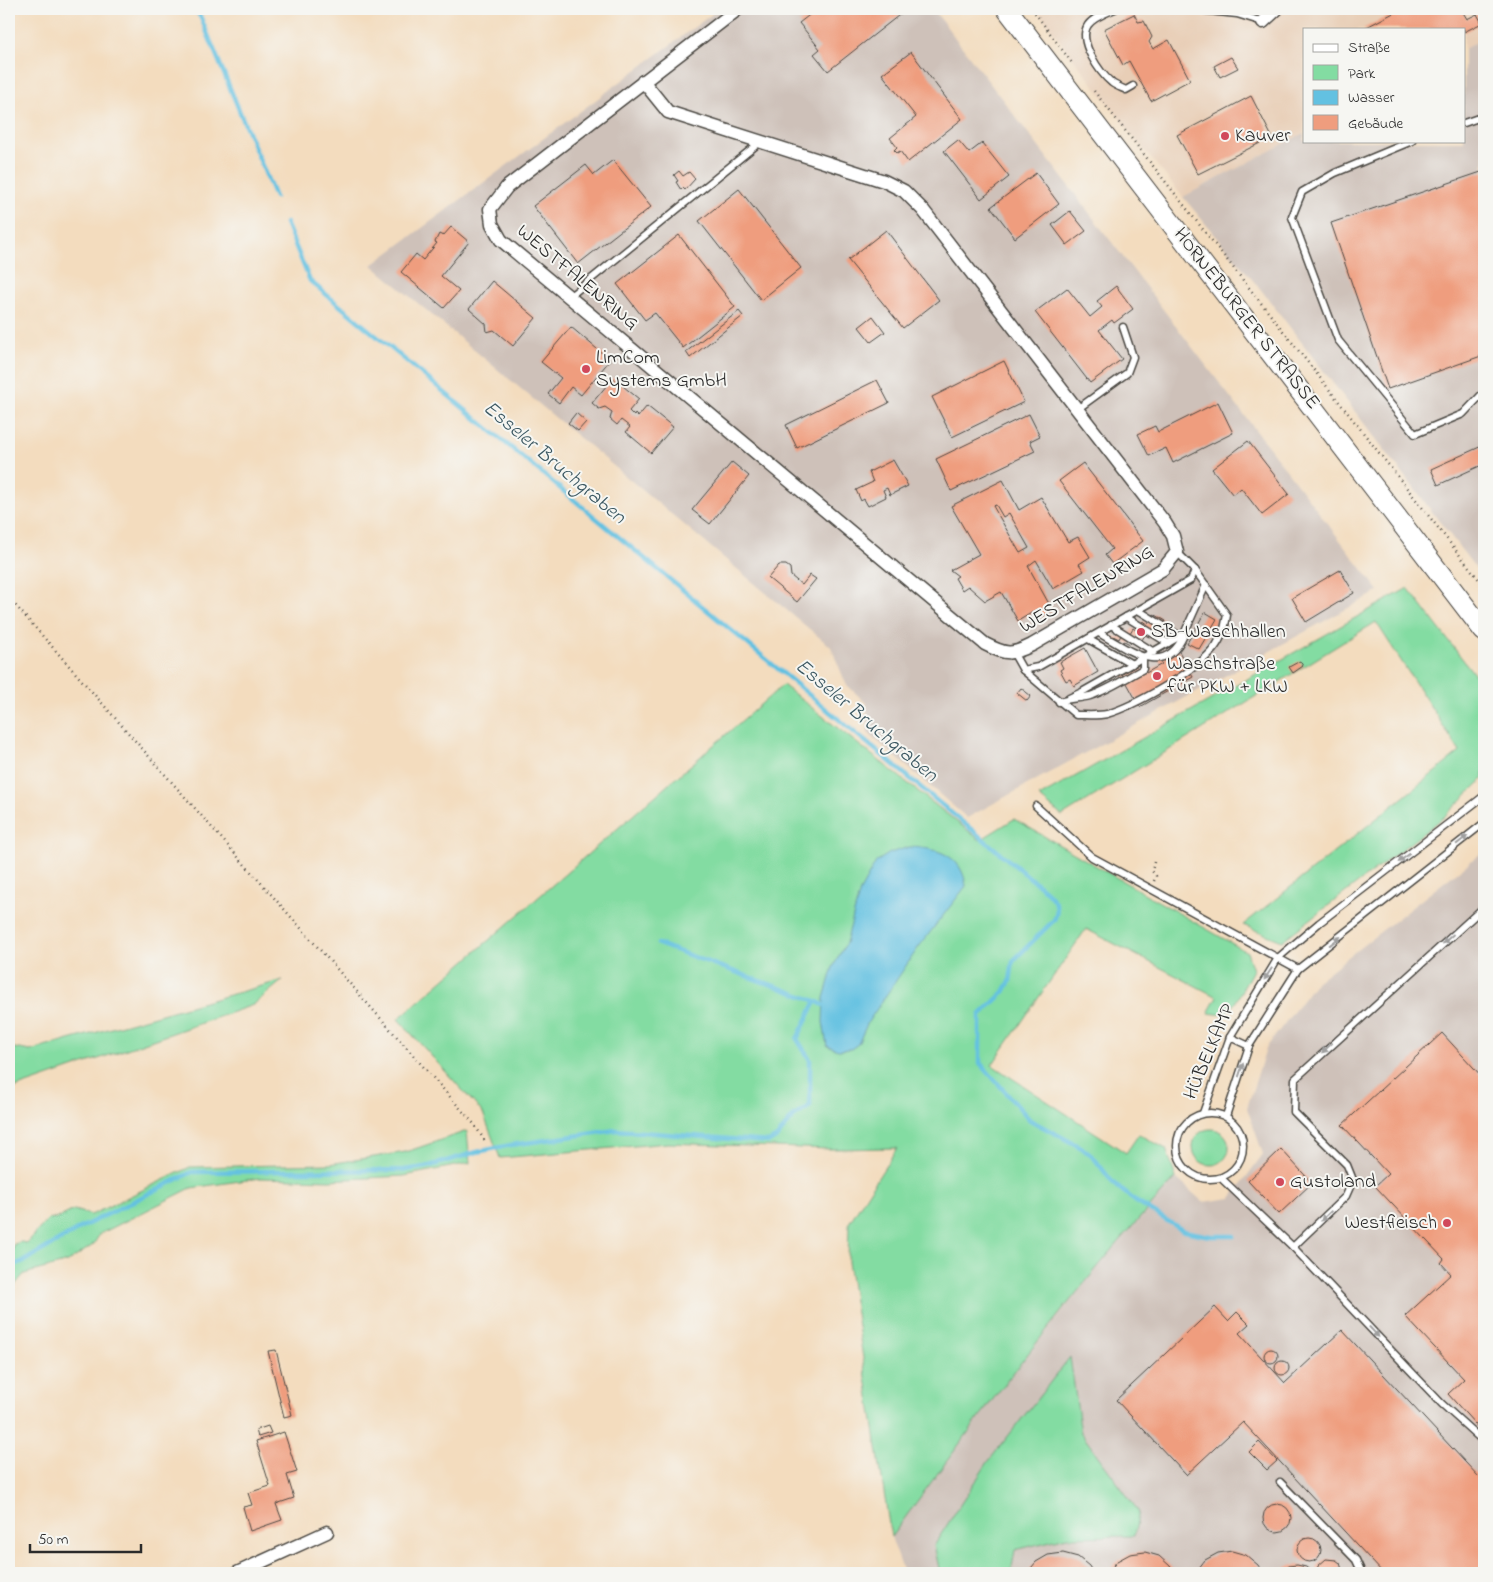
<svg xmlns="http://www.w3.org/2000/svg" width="1493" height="1582" font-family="'Indie Flower',sans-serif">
	<rect width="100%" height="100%" fill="#f6f6f2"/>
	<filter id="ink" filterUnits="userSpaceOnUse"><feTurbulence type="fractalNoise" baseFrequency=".02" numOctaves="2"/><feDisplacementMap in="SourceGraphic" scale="10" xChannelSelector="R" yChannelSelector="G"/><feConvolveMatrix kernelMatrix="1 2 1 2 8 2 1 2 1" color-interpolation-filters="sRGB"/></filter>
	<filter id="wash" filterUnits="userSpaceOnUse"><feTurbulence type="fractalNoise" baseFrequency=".0096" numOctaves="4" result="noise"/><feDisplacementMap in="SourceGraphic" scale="20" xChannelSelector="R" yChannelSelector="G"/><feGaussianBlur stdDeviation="1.12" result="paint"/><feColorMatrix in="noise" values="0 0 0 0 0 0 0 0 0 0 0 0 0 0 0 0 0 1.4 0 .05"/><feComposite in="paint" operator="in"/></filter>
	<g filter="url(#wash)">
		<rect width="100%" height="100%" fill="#f3dcbe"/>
		<!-- built -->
		<polygon fill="#e8ceb6" points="1036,9 1477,9 1484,23 1484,38 1464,49 1464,29 1304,29 1304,133 1183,197 1128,130"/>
		<!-- industrial -->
		<g fill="#cec1b9">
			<polygon points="719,9 933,9 1379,591 967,818 868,733 867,704 846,684 831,647 372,265"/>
			<polygon points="1484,38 1484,579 1262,291 1183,197 1304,133 1304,141 1464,141 1464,49"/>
			<polygon points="1484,851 1484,1573 904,1573 891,1537 999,1390 1128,1229 1176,1178 1203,1202 1231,1198 1263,1154 1247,1108 1266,1048 1316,982"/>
		</g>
		<!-- green -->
		<g fill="#83dca2" stroke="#578466">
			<polygon points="1408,588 1484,687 1484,778 1443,818 1282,941 1243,925 1460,752 1376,622 1062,816 1039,797"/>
			<path d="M783 685 980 840 1014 819 1247 952 1253 970 1235 1003 1224 1015 1208 1013 1217 997 1086 929 992 1065 1126 1153 1139 1134 1166 1149 1176 1178C1072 1290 981 1414 891 1537L848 1262 849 1223 897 1148 830 1149 668 1143 500 1158 483 1113 398 1019Z"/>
			<polygon points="283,980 253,1005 9,1090 9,1047 30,1051"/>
			<circle cx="1211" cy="1147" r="18"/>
			<polygon points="467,1131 470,1163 404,1176 329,1180 261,1178 191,1188 100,1234 93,1245 68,1262 24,1274 15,1285 9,1287 9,1250 13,1250 14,1244 21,1242 27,1243 48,1219 58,1218 74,1210 91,1215 190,1167 329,1164 406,1152"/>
			<polygon points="1070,1357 1081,1433 1139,1512 1134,1536 1067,1537 1015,1550 1011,1573 940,1573 934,1545 988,1462"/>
		</g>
		<!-- water -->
		<path fill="#63c1e1" stroke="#477686" d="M909 847C938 848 962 855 966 886L918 948 868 1022 858 1044 851 1049 838 1050 827 1046 823 1022 824 998 833 967 846 943 860 891 876 862 890 853Z"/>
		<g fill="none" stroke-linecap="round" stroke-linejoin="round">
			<!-- stream -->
			<g stroke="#63c1e1" stroke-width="4.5">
				<polyline points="195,9 201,18 275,197"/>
				<path d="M286 223 310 281 1047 892C1056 902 1060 908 1054 920L1013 961 1010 981 1004 992 980 1015V1063L1030 1120 1082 1148 1094 1158 1113 1183 1135 1201 1184 1231 1210 1236H1234"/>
				<polyline points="658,944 816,1001"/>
				<polyline points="9,1267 24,1261 84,1226 192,1172 404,1170 426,1167 477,1152 511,1145 616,1130 769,1142 777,1137 793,1117 810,1106 810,1060 797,1039 816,1001 823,1005"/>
			</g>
		</g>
		<g id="blocks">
			<!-- building -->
			<g fill="#ef9d7e" fill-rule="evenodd">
				<polygon points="817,9 901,9 903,12 828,71 814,54 820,49 799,23"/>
				<polygon points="1401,9 1461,9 1467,19 1477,14 1482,23 1464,32 1464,29 1363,29"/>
				<polygon points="1134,14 1138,22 1144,21 1152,37 1149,42 1153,49 1169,40 1190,80 1151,101 1129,61 1123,65 1104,29"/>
				<polygon points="911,52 962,119 908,162 900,151 897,153 894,150 897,147 890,138 916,117 882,74"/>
				<polygon points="1231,57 1238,68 1220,77 1214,66"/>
				<polygon points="1251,96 1272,137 1198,174 1177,135"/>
				<polygon points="958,140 969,153 982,143 1009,177 981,199 944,151"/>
				<polygon points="613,160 651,207 578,264 533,206 586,165 594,175"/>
				<polygon points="679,171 683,176 689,172 695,179 685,190 683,188 681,190 676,182 678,181 674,175"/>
				<polygon points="1484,171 1484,355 1388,389 1331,223"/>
				<polygon points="1036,173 1059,204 1015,238 991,207"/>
				<polygon points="739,189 801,268 761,300 699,221"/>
				<polygon points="1070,211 1086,231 1067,245 1052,225"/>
				<polygon points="451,227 469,242 441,276 459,291 444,308 401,272 416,254 423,260 437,243 435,242 439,234 443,236"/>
				<polygon points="886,230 939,300 903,328 848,260"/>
				<polygon points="679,235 735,307 683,348 655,313 645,320 617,284"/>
				<polygon points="492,281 536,318 513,346 494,330 487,332 486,324 469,309"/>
				<polygon points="1116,286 1133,309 1114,323 1112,320 1099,330 1122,359 1090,383 1035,312 1067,288 1090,317 1102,307 1097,301"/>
				<polygon points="739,311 743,316 690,358 686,352"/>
				<polygon points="873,316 885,332 871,342 859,327"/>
				<polygon points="571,327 610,360 581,395 571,387 559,403 548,394 561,378 541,362"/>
				<polygon points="1004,361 1024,402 952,437 932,397"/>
				<polygon points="613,378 639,399 629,411 634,416 635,414 638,417 647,406 673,427 651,453 626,432 630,427 621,420 617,425 610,419 612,412 605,407 599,409 592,403"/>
				<polygon points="877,380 889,403 797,448 786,425"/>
				<polygon points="1218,402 1233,433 1173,463 1166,448 1149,456 1138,434 1155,426 1158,432"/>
				<polygon points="576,413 586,422 578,431 568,423"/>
				<polygon points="1029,414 1040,436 1030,441 1035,451 951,491 936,459"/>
				<polygon points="1248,441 1289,494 1262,515 1241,488 1233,495 1212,469"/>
				<polygon points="1484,445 1484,464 1438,485 1431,469"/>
				<polygon points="893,460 908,486 890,495 887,488 883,490 886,497 868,506 864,499 861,501 856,490 873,482 869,472"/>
				<polygon points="732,462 749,476 710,524 692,510"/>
				<polygon points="1083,463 1143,541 1112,564 1105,555 1112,549 1059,481"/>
				<path d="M1003 480 1019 510 1041 497 1068 542 1078 537 1090 557 1079 564 1084 571 1053 589 1036 560 1028 566 1053 611 1043 616 1038 609 1018 621 1001 592 985 601 968 586 962 590 955 578 958 576 950 570 979 554 951 506ZM996 505 1003 517 1009 513 1029 548 1020 553 993 506Z"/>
				<polygon points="779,565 786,565 790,568 791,576 802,585 810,575 816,579 797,602 768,578"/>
				<polygon points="1340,570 1354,593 1306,622 1292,598"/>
				<polygon points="1205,612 1217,619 1199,649 1187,643"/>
				<polygon points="1154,614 1166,621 1160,631 1154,628 1149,637 1145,635 1142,640 1135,636 1130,644 1124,641 1119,650 1109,643 1113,636 1119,639 1124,629 1130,633 1133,628 1137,631 1143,621 1148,624"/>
				<polygon points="1175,644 1193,677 1140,707 1122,674 1140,664 1146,673 1162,664 1156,655"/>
				<polygon points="1085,648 1098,672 1074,686 1070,679 1066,681 1060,670 1063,668 1060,662"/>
				<polygon points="1300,661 1303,666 1293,673 1289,667"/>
				<polygon points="1021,688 1031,696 1027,701 1017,693"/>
				<polygon points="1442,1033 1484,1079 1484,1434 1448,1394 1464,1379 1405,1316 1451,1274 1441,1263 1444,1259 1375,1186 1388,1174 1342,1125"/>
				<polygon points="1281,1149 1312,1183 1279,1214 1248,1181"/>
				<polygon points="1215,1307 1228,1321 1237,1312 1249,1324 1239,1333 1285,1383 1342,1330 1479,1477 1484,1473 1484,1573 1383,1573 1243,1422 1186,1475 1116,1400"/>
				<circle cx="1271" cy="1356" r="7"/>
				<polygon points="276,1350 292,1415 284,1417 268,1351"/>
				<circle cx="1282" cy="1368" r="7"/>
				<polygon points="268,1426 271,1433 258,1437 256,1430"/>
				<polygon points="284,1432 297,1472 287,1475 294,1498 276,1504 282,1520 250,1531 243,1507 252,1505 248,1493 270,1486 256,1441"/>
				<polygon points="1259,1442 1277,1461 1267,1470 1249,1452"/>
				<circle cx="1277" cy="1518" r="14"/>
				<circle cx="1309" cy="1550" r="12"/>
				<polygon points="1232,1551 1246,1555 1258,1565 1263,1573 1195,1573 1205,1560 1218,1553"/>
				<polygon points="1145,1552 1159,1556 1170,1566 1175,1573 1108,1573 1117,1561 1130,1554"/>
				<polygon points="1063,1553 1078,1557 1089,1566 1093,1573 1027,1573 1036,1562 1048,1555"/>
				<polygon points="1326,1559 1336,1560 1340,1563 1343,1573 1317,1573 1318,1566"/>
				<polygon points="1297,1565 1306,1567 1313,1573 1278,1573 1288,1566"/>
			</g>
		</g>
	</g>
	<g filter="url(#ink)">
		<use href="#blocks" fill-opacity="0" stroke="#494641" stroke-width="1"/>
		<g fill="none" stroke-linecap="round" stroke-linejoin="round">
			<defs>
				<g id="service">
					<path d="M1115 9C1106 13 1094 17 1088 25 1077 41 1100 73 1112 83 1116 86 1122 88 1126 90L1133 86"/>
					<polyline points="1190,9 1237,14 1263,22"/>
					<polyline points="1464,123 1484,116"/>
					<polyline points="1412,141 1335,173 1302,192 1292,217 1338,340 1415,434 1463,414 1484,392"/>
					<polyline points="569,297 759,143"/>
					<polyline points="1076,410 1127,373 1133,357 1123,327"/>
					<polyline points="1138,610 1180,636"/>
					<polyline points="1126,617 1168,643"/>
					<polyline points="1111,625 1154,652"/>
					<path d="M1099 633C1128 649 1164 680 1184 635"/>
					<polyline points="1088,639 1132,664"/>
					<path d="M1014 654 1023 670 1076 715C1086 715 1098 716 1107 714 1136 705 1189 675 1210 653 1220 643 1225 629 1227 615L1195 570 1177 552"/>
					<polyline points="1023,670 1038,667 1191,580 1195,570"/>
					<polyline points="1069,698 1082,692 1184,634 1206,585"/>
					<path d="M1059 702C1069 698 1079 699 1090 696 1108 690 1126 678 1143 669V657"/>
					<polyline points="1036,806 1092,857 1298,969"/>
					<polyline points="1484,907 1295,1079 1294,1112 1347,1165 1353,1180 1346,1196 1293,1247 1442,1404 1484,1442"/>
					<polyline points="1230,1037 1249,1046"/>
					<circle cx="1210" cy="1146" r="33"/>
					<polyline points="1203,1113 1230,1037 1278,958 1319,923 1484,796"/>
					<polyline points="1226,1116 1249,1046 1298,969 1484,823"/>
					<polyline points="1221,1178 1293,1247"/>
					<polyline points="1280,1482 1356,1560 1362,1573"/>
				</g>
				<g id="minor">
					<polyline points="1263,22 1277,9"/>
					<path d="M643 81 668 112 884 181 904 191 923 210 1165 523 1173 536 1177 552 1163 569 1032 645C1012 655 1006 655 985 644L501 240 492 224 490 209 507 187 738 9"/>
					<polyline points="237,1573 327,1532"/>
				</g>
				<polyline id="primary" points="1007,9 1484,631"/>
			</defs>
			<!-- service casing -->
			<use href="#service" stroke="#494641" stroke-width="9"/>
			<!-- minor casing -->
			<use href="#minor" stroke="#494641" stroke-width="15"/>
			<!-- primary casing -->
			<use href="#primary" stroke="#494641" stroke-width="22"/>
			<!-- path -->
			<g stroke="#494641" stroke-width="2.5" stroke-dasharray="1 4" stroke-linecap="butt">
				<polyline points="1032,9 1072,63"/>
				<polyline points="1094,91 1484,586"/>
				<polyline points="9,598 474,1124 485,1141"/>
				<polyline points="1154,862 1152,871 1156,876 1154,881"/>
			</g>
			<!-- service -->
			<use href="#service" stroke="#fff" stroke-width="6"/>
			<!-- minor -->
			<use href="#minor" stroke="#fff" stroke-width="12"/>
			<!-- primary -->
			<use href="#primary" stroke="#fff" stroke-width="20"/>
		</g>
		<!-- one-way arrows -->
		<defs><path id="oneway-solid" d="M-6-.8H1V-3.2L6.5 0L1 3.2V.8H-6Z" transform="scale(1.25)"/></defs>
		<g fill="#a0a0a0">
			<use href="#oneway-solid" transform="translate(1462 840) rotate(-38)"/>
			<use href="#oneway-solid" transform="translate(1404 858) rotate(143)"/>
			<use href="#oneway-solid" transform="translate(1448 939) rotate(138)"/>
			<use href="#oneway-solid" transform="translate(1335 941) rotate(-38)"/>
			<use href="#oneway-solid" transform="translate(1268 974) rotate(123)"/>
			<use href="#oneway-solid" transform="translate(1327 1048) rotate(137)"/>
			<use href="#oneway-solid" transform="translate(1241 1070) rotate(-72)"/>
			<use href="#oneway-solid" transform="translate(1326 1216) rotate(136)"/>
			<use href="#oneway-solid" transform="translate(1374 1332) rotate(47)"/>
		</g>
	</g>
	<!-- markers -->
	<g fill="#d1495b" stroke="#f6f6f2" stroke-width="2">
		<circle cx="1225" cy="136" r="5"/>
		<circle cx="586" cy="369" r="5"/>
		<circle cx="1141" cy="632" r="5"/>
		<circle cx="1157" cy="676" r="5"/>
		<circle cx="1280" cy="1182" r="5"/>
		<circle cx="1447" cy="1223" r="5"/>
	</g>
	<g text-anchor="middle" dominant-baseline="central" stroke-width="4" stroke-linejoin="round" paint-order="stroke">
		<!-- poi labels -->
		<g font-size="20" fill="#2b2b2b" stroke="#f6f6f2" text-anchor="start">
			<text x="1235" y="136">Kauver</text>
			<text x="596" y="358">LimCom<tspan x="596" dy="23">Systems GmbH</tspan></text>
			<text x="1151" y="632">SB-Waschhallen</text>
			<text x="1167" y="664">Waschstraße<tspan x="1167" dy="23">für PKW + LKW</tspan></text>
			<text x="1290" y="1182">Gustoland</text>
			<text x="1437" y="1223" text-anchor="end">Westfleisch</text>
		</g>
		<!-- street labels -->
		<g font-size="20" fill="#2b2b2b" stroke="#f6f6f2">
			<text transform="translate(577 278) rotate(40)">WESTFALENRING</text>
			<text transform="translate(1246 319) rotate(52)">HORNEBURGER STRASSE</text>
			<text transform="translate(1087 590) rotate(-31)">WESTFALENRING</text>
			<text transform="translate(1210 1052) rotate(-67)">HÜBELKAMP</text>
		</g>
		<!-- water labels -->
		<g font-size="21" font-style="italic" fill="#3c5862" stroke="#f6f6f2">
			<text transform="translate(554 463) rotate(40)">Esseler Bruchgraben</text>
			<text transform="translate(866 721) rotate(40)">Esseler Bruchgraben</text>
		</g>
	</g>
	<!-- margin -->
	<rect width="1493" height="1582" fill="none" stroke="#f6f6f2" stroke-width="30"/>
	<!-- legend -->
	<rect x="1303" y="28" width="162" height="115" fill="#f6f6f2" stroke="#a5a5a2"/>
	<rect x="1313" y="44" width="25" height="8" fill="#ffffff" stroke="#a5a5a2"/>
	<text x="1348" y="52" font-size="15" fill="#2b2b2b">Straße</text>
	<rect x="1313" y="65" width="25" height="15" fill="#83dca2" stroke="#a5a5a2"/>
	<text x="1348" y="78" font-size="15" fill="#2b2b2b">Park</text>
	<rect x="1313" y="90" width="25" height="15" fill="#63c1e1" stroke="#a5a5a2"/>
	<text x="1348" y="102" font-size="15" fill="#2b2b2b">Wasser</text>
	<rect x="1313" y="115" width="25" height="15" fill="#ef9d7e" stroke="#a5a5a2"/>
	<text x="1348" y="128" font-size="15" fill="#2b2b2b">Gebäude</text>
	<!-- scale -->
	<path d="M30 1544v8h111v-8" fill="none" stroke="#2b2b2b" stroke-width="2.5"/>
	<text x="38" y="1544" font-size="15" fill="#2b2b2b" stroke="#f6f6f2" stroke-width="4" paint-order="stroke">50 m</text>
</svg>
